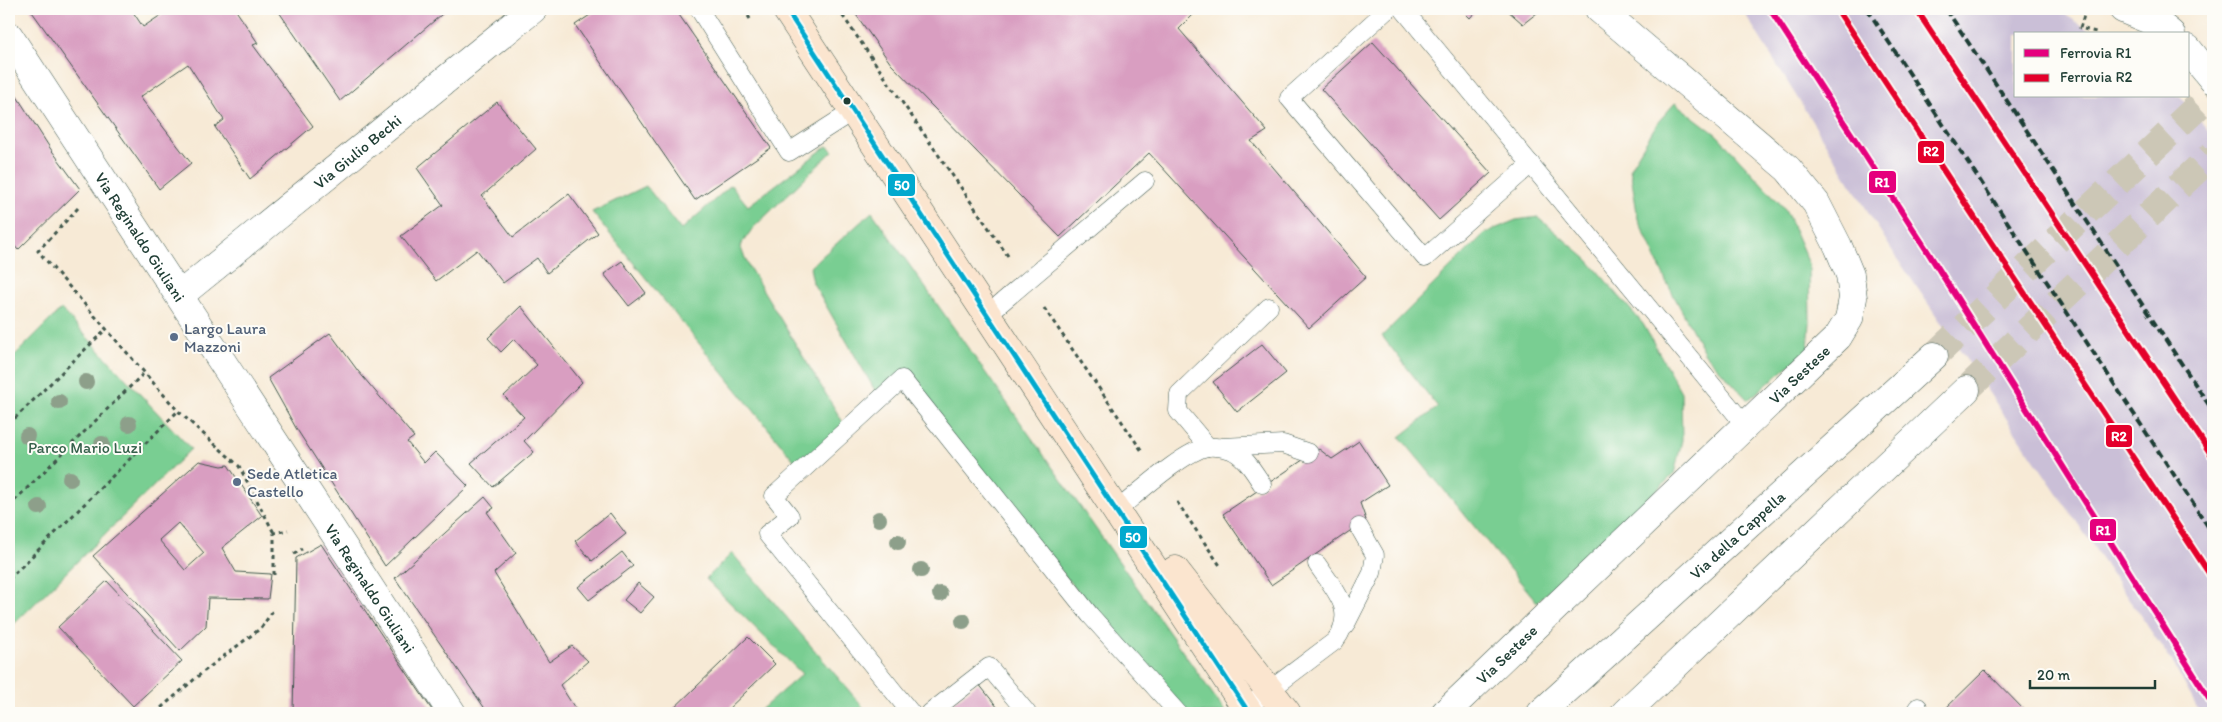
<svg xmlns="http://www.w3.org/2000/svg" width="2222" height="722" font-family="Itim,sans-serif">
	<rect width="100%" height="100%" fill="#fdfcf7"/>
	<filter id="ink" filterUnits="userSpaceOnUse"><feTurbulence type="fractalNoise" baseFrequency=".02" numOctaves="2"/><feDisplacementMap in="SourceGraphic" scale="10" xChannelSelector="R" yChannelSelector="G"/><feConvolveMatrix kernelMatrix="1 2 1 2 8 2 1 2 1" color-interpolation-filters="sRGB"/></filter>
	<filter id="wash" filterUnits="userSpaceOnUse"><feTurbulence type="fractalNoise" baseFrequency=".0096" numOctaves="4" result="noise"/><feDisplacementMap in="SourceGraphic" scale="20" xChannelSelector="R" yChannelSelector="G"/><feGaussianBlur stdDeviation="1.12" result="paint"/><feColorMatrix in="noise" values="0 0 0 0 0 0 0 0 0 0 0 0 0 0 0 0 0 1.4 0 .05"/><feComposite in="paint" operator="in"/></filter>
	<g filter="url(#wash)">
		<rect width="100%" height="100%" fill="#f7ead6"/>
		<!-- industrial -->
		<polygon fill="#cabfd7" points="1742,9 2056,9 2096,34 2016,34 2016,96 2180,96 2213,136 2213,713 2200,713 2174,665 1895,255"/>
		<!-- green -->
		<g fill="#79ce92" stroke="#4c8663">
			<polygon points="1675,103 1717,135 1785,209 1809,264 1810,322 1808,350 1748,400 1705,354 1666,281 1638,219 1630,168 1658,122"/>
			<polygon points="827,146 833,151 753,228 740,246 749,267 847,429 802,470 592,212 646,186 681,230 731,185 748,206"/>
			<polygon points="872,212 1226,713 1178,713 902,379 880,399 813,283 810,267"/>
			<polygon points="1538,217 1588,260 1643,324 1681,392 1682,440 1674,474 1537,602 1400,437 1438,407 1382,336 1485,233 1516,220"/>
			<polygon points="61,309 191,449 9,629 9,361"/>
			<polygon points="732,553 868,713 757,713 802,674 706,579"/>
		</g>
		<g id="blocks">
			<!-- building -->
			<g fill="#d99ec1" fill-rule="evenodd">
				<polygon points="30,9 131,9 143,27 170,9 235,9 258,43 253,45 313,126 250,179 215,127 224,120 188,64 140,97 191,163 159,189"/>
				<polygon points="277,9 323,9 324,11 327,9 448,9 340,101"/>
				<polygon points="599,9 675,9 771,148 695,200 575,25"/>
				<polygon points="852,9 1199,9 1179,29 1267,131 1251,141 1366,277 1309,328 1149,153 1060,237 891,64"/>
				<polygon points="1461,9 1478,9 1470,18"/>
				<polygon points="1506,9 1542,9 1523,24"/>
				<polygon points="1373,42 1491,173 1439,220 1321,89"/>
				<polygon points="9,84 50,148 80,189 18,250 9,239"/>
				<polygon points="497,102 536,149 482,196 513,237 569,194 598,233 547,273 537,258 503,283 477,250 436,281 401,236 443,205 417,168"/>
				<polygon points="622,261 646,293 629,306 604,274"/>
				<polygon points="521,306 582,382 524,441 534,452 493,487 471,463 524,417 504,396 537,365 514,339 501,352 488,338"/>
				<polygon points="330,333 358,371 414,437 407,442 424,463 435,452 468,486 385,566 296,428 268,378"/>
				<polygon points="1262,344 1286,373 1237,412 1213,382"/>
				<polygon points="1359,441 1388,485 1360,503 1366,520 1271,585 1223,514 1319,449 1332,459"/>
				<path d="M199 461 222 466 228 465 262 516 222 548 236 572 271 574 268 599 208 598 206 626 180 651 93 556ZM178 523 204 553 185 570 159 540Z"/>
				<polygon points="485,497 494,508 487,512 516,553 494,573 549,662 572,646 588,661 560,685 578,713 488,713 395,578"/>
				<polygon points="610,513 626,534 592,561 575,541"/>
				<polygon points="321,544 360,603 434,713 293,713 296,558"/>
				<polygon points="622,552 633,566 589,600 578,587"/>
				<polygon points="107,581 182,661 133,706 58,627"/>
				<polygon points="638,583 654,597 640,613 624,600"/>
				<polygon points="748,637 775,664 724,713 669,713"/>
				<polygon points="1985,670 2027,713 1941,713"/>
				<polygon points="978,683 1002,713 940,713"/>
			</g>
		</g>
	</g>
	<g filter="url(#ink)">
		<use href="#blocks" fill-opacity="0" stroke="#3f574c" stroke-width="1"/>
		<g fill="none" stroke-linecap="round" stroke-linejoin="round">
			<!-- street-tunnel -->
			<g stroke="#ccc7b6" stroke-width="28" stroke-dasharray="28 14" stroke-linecap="butt">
				<polyline points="1934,356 2213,92"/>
				<polyline points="1966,390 2213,154"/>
			</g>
			<defs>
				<g id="lane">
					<polyline points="699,9 789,152 853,111"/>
					<polyline points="1388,9 1289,98 1425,258 1531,164"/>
					<polyline points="1403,9 1745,425"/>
					<polyline points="988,314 1145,181"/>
					<polyline points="1208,447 1178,411 1179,394 1269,307"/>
					<polyline points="1222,447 1283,444 1309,453"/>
					<path d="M1116 511C1136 495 1185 450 1208 447 1214 446 1225 448 1231 450 1245 456 1254 472 1262 484"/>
					<polyline points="1345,626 1372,573 1375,555 1359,527"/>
					<path d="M1246 708 1335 641C1358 611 1334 590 1317 564"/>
					<polyline points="911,713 767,534 790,516 774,496 902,379 1090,615 1178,713"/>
					<polyline points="930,713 989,667 1027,713"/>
					<polyline points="1914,713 1918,707"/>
				</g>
				<g id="street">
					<polyline points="2123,9 2159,24 2171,34"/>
					<path id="s1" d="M9 36 452 713"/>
					<polyline points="2188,49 2213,80"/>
					<path id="s2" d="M180 295 533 9"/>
					<path id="s3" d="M1445 713 1838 337 1849 319 1853 298 1850 275 1838 246 1816 203 1788 169 1599 9"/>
					<path id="s4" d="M1541 713 1934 356"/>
					<polyline points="1625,713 1966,390"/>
				</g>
				<g id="secondary">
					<polyline points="786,9 1249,713"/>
					<polyline points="1175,570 1287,713"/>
				</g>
			</defs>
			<!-- lane casing -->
			<use href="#lane" stroke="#3f574c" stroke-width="19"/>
			<!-- street casing -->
			<use href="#street" stroke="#3f574c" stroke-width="29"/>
			<!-- secondary casing -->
			<use href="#secondary" stroke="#3f574c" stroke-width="29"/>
			<!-- path -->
			<g stroke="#3f574c" stroke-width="3" stroke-dasharray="4 4" stroke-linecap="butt">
				<polyline points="744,9 750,19"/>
				<polyline points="838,9 1008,256"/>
				<polyline points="2086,9 2080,28 2096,32"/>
				<polyline points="78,208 38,251 178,411 239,466 274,533"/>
				<polyline points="1044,308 1142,451"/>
				<polyline points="9,424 106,329"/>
				<polyline points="1177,502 1221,567"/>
				<polyline points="9,506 144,373"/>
				<polyline points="294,554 302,549"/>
				<polyline points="274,575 274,533 288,530"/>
				<polyline points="9,579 178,411"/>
				<polyline points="155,713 203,672 261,628 274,609"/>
			</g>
			<!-- lane -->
			<use href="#lane" stroke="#fff" stroke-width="18"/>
			<!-- street -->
			<use href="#street" stroke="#fff" stroke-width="28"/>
			<!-- secondary -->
			<use href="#secondary" stroke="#fbe5cf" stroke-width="28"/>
			<!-- rail -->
			<g stroke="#1f3d34" stroke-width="4" stroke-dasharray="8 4" stroke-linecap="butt">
				<polyline points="1837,9 2213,579"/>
				<polyline points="1867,9 2213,534"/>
				<polyline points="1946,9 2213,411"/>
			</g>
			<defs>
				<polyline id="bus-1" points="786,9 1249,713"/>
			</defs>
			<!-- bus-1 casing -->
			<use href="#bus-1" stroke="#fdfcf7" stroke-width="9"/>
			<!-- bus-1 -->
			<use href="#bus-1" stroke="#00a9ce" stroke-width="5"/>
			<defs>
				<polyline id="rail-1" points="1770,9 1926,249 2213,705"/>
				<g id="rail-2">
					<polyline points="1837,9 2213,579"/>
					<polyline points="1916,9 2213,457"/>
				</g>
			</defs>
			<!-- rail-1 casing -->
			<use href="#rail-1" stroke="#fdfcf7" stroke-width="10"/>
			<!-- rail-2 casing -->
			<use href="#rail-2" stroke="#fdfcf7" stroke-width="10"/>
			<!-- rail-1 -->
			<use href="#rail-1" stroke="#e5007d" stroke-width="6"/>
			<!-- rail-2 -->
			<use href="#rail-2" stroke="#e4002b" stroke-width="6"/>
		</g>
		<!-- trees -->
		<g fill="#8d9f8a">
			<circle cx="86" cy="382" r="8"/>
			<circle cx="59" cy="402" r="8"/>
			<circle cx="129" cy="424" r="8"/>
			<circle cx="27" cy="436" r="8"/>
			<circle cx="102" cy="444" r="8"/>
			<circle cx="70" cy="479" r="8"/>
			<circle cx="39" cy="507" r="8"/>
			<circle cx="879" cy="519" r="8"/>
			<circle cx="898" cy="542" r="8"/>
			<circle cx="921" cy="570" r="8"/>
			<circle cx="940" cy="594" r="8"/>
			<circle cx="963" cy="621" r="8"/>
		</g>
	</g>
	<!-- markers -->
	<circle fill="#1f3d34" stroke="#fdfcf7" stroke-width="2" cx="847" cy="101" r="4.5"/>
	<g fill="#5c6f8a" stroke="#fdfcf7" stroke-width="2">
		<circle cx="174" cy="337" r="5"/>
		<circle cx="237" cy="482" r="5"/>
	</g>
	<g text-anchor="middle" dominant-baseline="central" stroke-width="4" stroke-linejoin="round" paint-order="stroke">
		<!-- street labels -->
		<g font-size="16" fill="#1f3d34" stroke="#fdfcf7">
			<text stroke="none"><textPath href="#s2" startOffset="228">Via Giulio Bechi</textPath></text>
			<text stroke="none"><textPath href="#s1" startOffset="240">Via Reginaldo Giuliani</textPath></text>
			<text stroke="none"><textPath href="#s3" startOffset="490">Via Sestese</textPath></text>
			<text stroke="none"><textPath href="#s4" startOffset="265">Via della Cappella</textPath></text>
			<text stroke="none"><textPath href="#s1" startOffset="660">Via Reginaldo Giuliani</textPath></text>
			<text stroke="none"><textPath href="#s3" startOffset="85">Via Sestese</textPath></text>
		</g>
		<!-- service labels -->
		<g font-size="16" fill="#4e5e75" stroke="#fdfcf7" text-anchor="start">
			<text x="184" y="328">Largo Laura<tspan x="184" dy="18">Mazzoni</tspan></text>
			<text x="247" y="473">Sede Atletica<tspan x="247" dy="18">Castello</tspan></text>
		</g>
		<!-- park labels -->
		<g font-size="16" fill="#36614c" stroke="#fdfcf7">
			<text x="85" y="447">Parco Mario Luzi</text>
		</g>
	</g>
	<g stroke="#fdfcf7" stroke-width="2">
		<rect x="1917" y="140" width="28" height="24" rx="5" fill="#e4002b"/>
		<rect x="1868" y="170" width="29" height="24" rx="5" fill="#e5007d"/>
		<rect x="887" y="173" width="29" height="24" rx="5" fill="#00a9ce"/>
		<rect x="2105" y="424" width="28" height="24" rx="5" fill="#e4002b"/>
		<rect x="2089" y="518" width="28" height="24" rx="5" fill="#e5007d"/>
		<rect x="1119" y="525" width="29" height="24" rx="5" fill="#00a9ce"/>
	</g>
	<g font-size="14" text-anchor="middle" font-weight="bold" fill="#fff">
		<text x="1931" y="156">R2</text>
		<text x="1882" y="187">R1</text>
		<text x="902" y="190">50</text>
		<text x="2119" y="441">R2</text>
		<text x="2103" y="535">R1</text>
		<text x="1133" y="542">50</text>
	</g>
	<!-- margin -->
	<rect width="2222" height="722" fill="none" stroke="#fdfcf7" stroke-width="30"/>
	<!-- legend -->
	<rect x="2014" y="32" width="175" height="65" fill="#fdfcf7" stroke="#a4b0a9"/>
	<rect x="2024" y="49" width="25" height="8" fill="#e5007d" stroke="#a4b0a9"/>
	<text x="2060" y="58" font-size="15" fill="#1f3d34">Ferrovia R1</text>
	<rect x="2024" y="74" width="25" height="8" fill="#e4002b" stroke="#a4b0a9"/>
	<text x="2060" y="82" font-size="15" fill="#1f3d34">Ferrovia R2</text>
	<!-- scale -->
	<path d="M2030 680v8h125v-8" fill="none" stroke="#1f3d34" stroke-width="2.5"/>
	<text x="2037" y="680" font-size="15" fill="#1f3d34" stroke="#fdfcf7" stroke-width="4" paint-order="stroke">20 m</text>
</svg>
